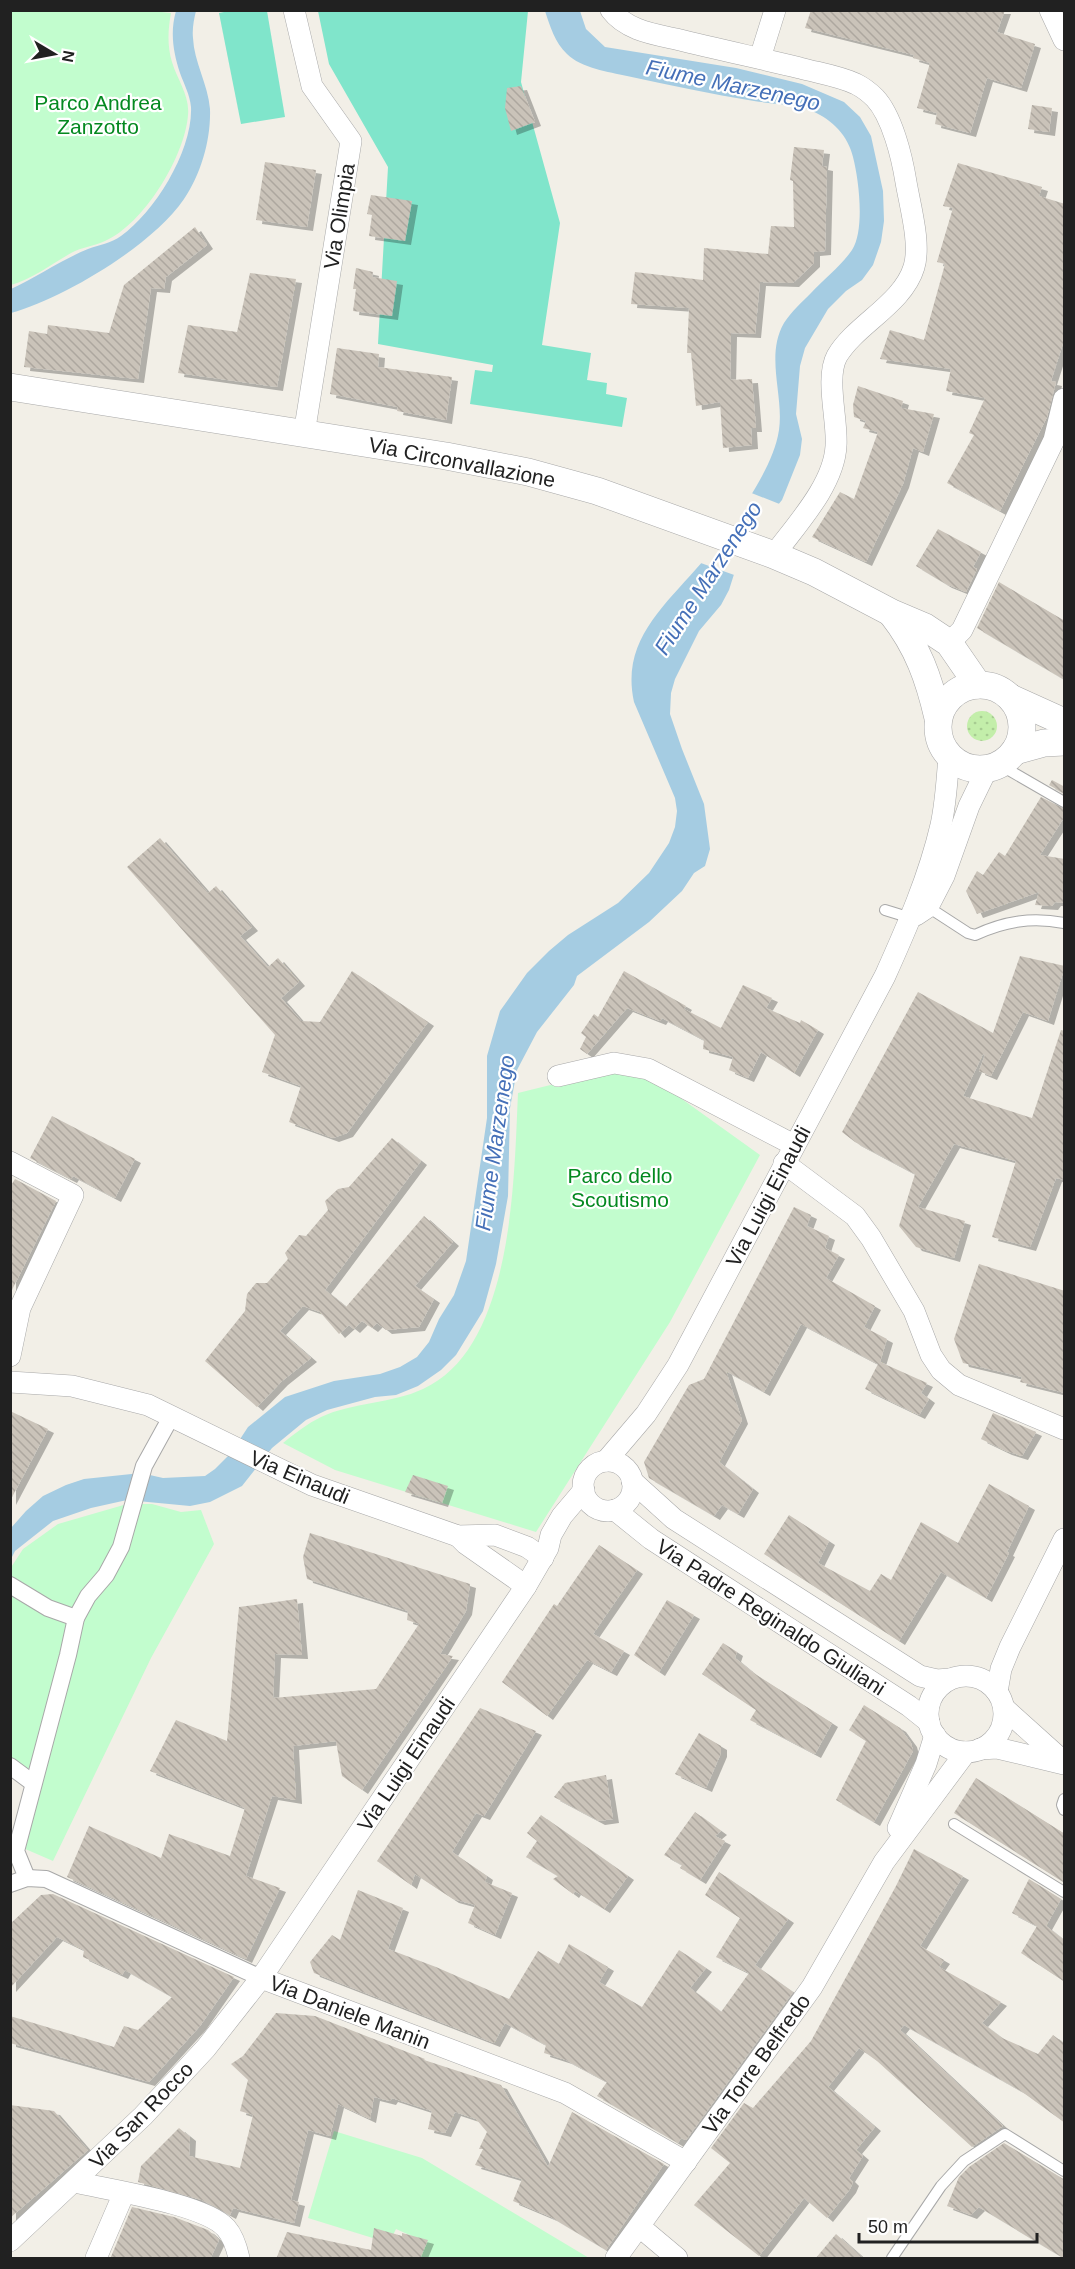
<svg xmlns="http://www.w3.org/2000/svg" width="1075" height="2269" font-family="Arial,sans-serif">
	<defs>
		<pattern id="grass-dots" width="8" height="8" patternUnits="userSpaceOnUse" patternTransform="scale(1.5)"><rect width="8" height="8" fill="#c3eeaa"/><path d="M2 2h.1M6 6h.1" fill="none" stroke="#a7cc92" stroke-width="1.8" stroke-linecap="round"/></pattern>
		<pattern id="building-back-hatch" width="6" height="6" patternUnits="userSpaceOnUse" patternTransform="scale(1.5)"><rect width="6" height="6" fill="#cac3b9"/><path d="M-1 5l2 2M0 0l6 6M5-1l2 2" fill="none" stroke="#ada79f"/></pattern>
		<filter id="shadow"><feDropShadow dx="6" dy="4" stdDeviation="0" flood-color="#0004"/></filter>
	</defs>
	<rect width="100%" height="100%" fill="#f2efe7"/>
	<!-- grass -->
	<circle fill="url(#grass-dots)" cx="982" cy="726" r="15"/>
	<!-- park -->
	<g fill="#c2fdce">
		<path d="M143 10 171 13C168 29 167 46 172 62 177 79 190 96 188 115 185 156 144 224 105 241 94 246 82 247 71 253 52 264 32 279 11 285V11Z"/>
		<path d="M615 1069 647 1074 760 1155 670 1322 536 1532 335 1470 283 1443C295 1433 307 1424 321 1417 353 1402 391 1404 423 1389 514 1348 514 1178 518 1093Z"/>
		<polygon points="127,1504 152,1504 181,1512 201,1510 214,1544 151,1658 53,1861 23,1848 40,1782 11,1760 10,1569 23,1549 58,1524"/>
		<polygon points="334,2131 422,2158 589,2258 423,2258 417,2255 423,2241 396,2229 389,2243 308,2218"/>
	</g>
	<!-- pitch -->
	<g fill="#80e5cb">
		<polygon points="229,11 267,11 285,117 241,124 219,13"/>
		<polygon points="318,11 528,11 521,82 560,223 542,345 591,353 587,380 607,383 606,394 627,398 622,427 470,404 475,370 492,372 493,365 378,344 388,167 329,64"/>
	</g>
	<!-- water -->
	<g fill="#a5cce2">
		<path d="M176 11H196C194 19 192 29 193 38 194 62 208 84 210 109 211 140 201 174 184 199 152 246 64 298 11 313V289C37 277 61 260 88 249 99 245 111 243 121 236 155 212 193 150 191 107 190 95 184 84 180 73 173 52 170 32 176 11Z"/>
		<path d="M545 11H580L586 29 605 47 736 68 802 84 844 102 860 117 871 136 883 191 884 221 881 242 873 265 862 280 846 291 828 309 805 348 800 366 796 414 802 439 800 455 782 500 742 549 729 590 721 605 699 631 675 679 671 693 670 714 682 749 704 804 710 849 705 866 694 873 682 891 649 922 577 976 574 985 537 1032 517 1070 510 1108 508 1196 496 1264 483 1311 456 1355 441 1370 418 1386 396 1395 375 1397 327 1410 306 1420 272 1448 242 1486 210 1502 190 1506 127 1500 91 1508 53 1521 15 1551 11 1559V1528L26 1511 43 1496 66 1485 84 1479 141 1473 163 1478 205 1476 215 1469 231 1453 248 1427 285 1397 334 1381 380 1374 400 1367 417 1357 429 1342 439 1319 454 1295 466 1261 487 1118V1056L500 1011 527 973 549 951 568 935 618 903 649 873 669 843 675 827 677 811 675 798 634 702C621 643 661 609 696 569 715 548 733 527 747 502 760 480 775 456 779 430 784 395 765 356 784 323 791 312 802 302 811 293 824 279 841 266 852 250 865 230 859 180 853 157 848 136 833 120 812 111 795 104 772 104 754 101 711 94 669 85 627 76 609 72 581 68 567 54 555 43 550 26 545 11Z"/>
	</g>
	<!-- pier -->
	<polygon fill="#f2efe7" points="749,492 782,505 745,550 737,576 698,562 721,535"/>
	<!-- building -->
	<g fill="url(#building-back-hatch)" filter="url(#shadow)">
		<polygon points="811,10 1005,10 997,32 1035,44 1021,88 987,78 970,133 935,124 937,113 917,108 930,63 913,58 914,55 805,28"/>
		<polygon points="521,86 535,122 511,131 505,108 507,88"/>
		<polygon points="1032,105 1052,108 1049,132 1028,129"/>
		<polygon points="794,147 824,150 822,166 827,167 825,251 814,252 814,263 793,283 760,282 755,334 731,333 730,380 752,379 756,428 751,428 752,445 723,448 720,402 696,406 691,353 687,353 689,308 631,304 635,272 703,280 704,248 768,254 771,226 794,227 793,181 790,180"/>
		<polygon points="265,162 316,170 307,227 256,220"/>
		<polygon points="958,163 1042,187 1039,196 1065,204 1065,337 1051,381 1056,382 1047,417 1000,511 947,483 974,435 969,433 985,398 946,391 951,369 880,359 890,330 924,340 945,264 937,262 953,208 943,206"/>
		<polygon points="371,195 412,201 405,241 369,236 372,215 367,214"/>
		<polygon points="195,227 207,245 166,277 164,289 151,288 138,379 24,367 29,331 47,334 48,325 109,333 124,285"/>
		<polygon points="356,268 373,272 372,277 397,281 392,316 353,311 356,289 353,289"/>
		<polygon points="250,273 296,279 277,387 178,373 188,325 237,332"/>
		<polygon points="337,348 379,354 378,367 452,377 446,420 397,411 398,407 330,394"/>
		<polygon points="858,386 903,401 901,408 934,414 923,452 913,448 903,484 866,562 812,537 840,492 854,499 878,432 863,428 866,421 854,417 853,405"/>
		<polygon points="938,529 981,552 973,567 977,569 966,592 946,584 916,566"/>
		<polygon points="999,582 1065,621 1065,680 977,628"/>
		<polygon points="1052,780 1065,787 1065,794 1049,785"/>
		<polygon points="1041,797 1065,809 1065,816 1040,855 1065,859 1065,903 1055,902 1052,906 1035,905 1039,892 977,914 966,891 977,871 983,875 999,852 1005,856"/>
		<polygon points="160,838 208,893 216,886 252,927 240,936 268,967 278,958 299,982 281,998 301,1021 320,1022 352,971 428,1022 347,1133 333,1138 289,1122 301,1086 262,1072 275,1035 127,867"/>
		<polygon points="1020,956 1065,966 1048,1021 1023,1012 991,1076 979,1071 985,1055 983,1054 963,1096 1032,1118 1061,1030 1065,1031 1065,1180 1056,1178 1030,1247 992,1237 1016,1161 954,1144 918,1207 965,1221 954,1258 916,1247 899,1226 915,1174 855,1142 842,1132 918,992 993,1033"/>
		<polygon points="624,971 686,1006 684,1009 721,1028 743,985 772,998 766,1008 800,1023 801,1020 818,1030 794,1073 761,1052 748,1078 729,1070 733,1057 703,1049 704,1040 662,1018 660,1021 627,1008 587,1054 580,1049 586,1037 581,1033 594,1014 598,1017"/>
		<polygon points="52,1116 135,1159 115,1198 73,1176 71,1179 30,1158"/>
		<polygon points="392,1138 421,1161 325,1290 346,1307 424,1216 453,1242 415,1286 434,1299 419,1327 386,1330 377,1323 372,1328 362,1321 354,1329 349,1325 339,1334 320,1312 303,1306 280,1331 311,1358 282,1381 257,1407 205,1361 245,1311 247,1294 256,1283 267,1283 288,1259 285,1253 299,1235 306,1236 328,1210 325,1201 338,1189 349,1187"/>
		<polygon points="15,1179 56,1201 10,1294 10,1187"/>
		<polygon points="794,1207 811,1215 807,1226 829,1236 825,1248 839,1255 826,1278 875,1306 864,1327 887,1339 880,1362 927,1383 921,1393 929,1399 919,1415 865,1389 878,1364 801,1324 764,1392 726,1371 742,1420 719,1462 753,1489 738,1514 722,1505 714,1516 649,1478 644,1462 689,1385 704,1379"/>
		<polygon points="979,1264 1065,1291 1065,1393 1020,1382 1022,1377 963,1363 954,1339"/>
		<polygon points="10,1411 48,1429 10,1501"/>
		<polygon points="993,1413 1036,1432 1022,1456 1006,1451 981,1439"/>
		<polygon points="413,1475 448,1486 442,1503 405,1492"/>
		<polygon points="989,1484 1029,1506 1007,1552 1009,1553 986,1598 941,1572 899,1641 764,1554 789,1515 829,1541 818,1563 870,1591 881,1574 891,1580 921,1522 958,1543"/>
		<polygon points="310,1533 470,1584 466,1611 440,1654 453,1656 362,1790 342,1776 336,1741 293,1746 296,1800 272,1796 246,1876 280,1888 246,1959 67,1877 89,1826 161,1858 169,1834 230,1856 245,1808 150,1771 176,1720 227,1741 239,1607 297,1599 302,1655 275,1654 273,1698 376,1689 419,1624 407,1620 408,1611 307,1579 303,1557"/>
		<polygon points="599,1545 637,1570 593,1634 624,1651 611,1672 587,1660 547,1716 502,1682 554,1604 557,1606"/>
		<polygon points="667,1600 694,1615 659,1672 634,1655"/>
		<polygon points="723,1643 737,1652 735,1658 752,1672 832,1723 815,1754 750,1720 756,1710 702,1674"/>
		<polygon points="864,1705 900,1728 911,1743 913,1751 874,1822 836,1800 866,1741 849,1730"/>
		<polygon points="480,1708 536,1731 484,1816 476,1813 452,1852 487,1876 485,1882 512,1893 495,1935 468,1923 475,1905 453,1899 415,1874 411,1885 377,1861"/>
		<polygon points="699,1733 721,1746 721,1753 706,1788 675,1774"/>
		<polygon points="606,1775 613,1819 599,1821 554,1797 565,1783"/>
		<polygon points="976,1778 1065,1834 1065,1883 954,1813"/>
		<polygon points="695,1812 721,1831 715,1836 725,1841 700,1880 680,1868 682,1865 664,1855"/>
		<polygon points="541,1815 628,1876 604,1909 575,1891 573,1894 553,1879 558,1876 526,1857 537,1841 527,1833"/>
		<polygon points="914,1849 963,1876 920,1946 944,1960 939,1967 1001,2002 982,2023 1002,2038 1038,2054 1053,2035 1065,2044 1065,2123 1021,2091 904,2025 900,2030 1003,2126 972,2147 877,2061 859,2048 828,2087 875,2127 856,2150 863,2156 849,2178 853,2182 850,2189 827,2218 804,2198 759,2256 694,2205 730,2163 711,2148 744,2103 753,2108 811,2041 896,1886"/>
		<polygon points="719,1872 788,1919 755,1965 793,1992 686,2140 681,2138 678,2143 597,2096 607,2082 566,2060 544,2053 546,2045 505,2023 494,2043 314,1973 310,1962 332,1935 340,1940 358,1890 403,1908 388,1949 436,1967 509,1999 538,1951 559,1964 569,1944 608,1967 599,1982 642,2007 679,1950 706,1968 690,1988 721,2012 749,1973 716,1957 740,1918 705,1895"/>
		<polygon points="1029,1879 1061,1899 1046,1926 1065,1941 1065,1982 1021,1953 1037,1926 1012,1913"/>
		<polygon points="53,1894 234,1977 200,2026 149,2082 10,2043 10,2016 114,2047 124,2026 138,2030 172,1997 125,1970 122,1975 83,1957 84,1950 57,1937 10,1988 10,1924 41,1895"/>
		<polygon points="276,2013 315,2016 425,2059 424,2060 501,2085 548,2167 572,2112 664,2164 606,2250 551,2217 513,2201 522,2179 475,2165 483,2149 479,2149 487,2132 476,2119 455,2112 445,2133 428,2129 432,2111 392,2098 390,2101 374,2097 370,2119 338,2104 330,2136 308,2130 291,2200 299,2202 294,2223 233,2208 230,2215 202,2200 138,2182 141,2166 179,2128 190,2137 189,2156 240,2168 253,2115 240,2111 248,2080 231,2064 243,2056"/>
		<polygon points="10,2105 54,2111 88,2150 10,2218"/>
		<polygon points="1004,2143 1065,2180 1065,2259 979,2207 971,2215 947,2206 959,2177 969,2167"/>
		<polygon points="132,2207 174,2217 208,2230 219,2240 210,2259 110,2259"/>
		<polygon points="374,2228 402,2236 402,2233 428,2240 420,2259 276,2259 287,2232 371,2250"/>
		<polygon points="836,2234 864,2259 815,2259"/>
	</g>
	<g fill="none" stroke-linecap="round" stroke-linejoin="round">
		<defs>
			<g id="service">
				<polyline points="1000,765 1064,802"/>
				<path d="M928 907 968 933 975 935C1005 921 1032 917 1064 923"/>
				<polyline points="885,910 911,918"/>
				<polyline points="1064,1799 1062,1805 1064,1810"/>
				<polyline points="954,1824 1064,1892"/>
				<polyline points="892,2258 941,2186 964,2161 1005,2134 1064,2171"/>
			</g>
			<g id="pedestrian">
				<polyline points="10,1585 48,1608 76,1618"/>
				<polyline points="10,1766 33,1783"/>
				<polyline points="27,1878 16,1851 68,1655 76,1618 88,1596 106,1575 121,1547 144,1466 171,1417"/>
				<polyline points="10,1884 27,1878 46,1879 261,1978"/>
			</g>
			<g id="minor">
				<polyline points="294,10 312,86 351,141 304,434"/>
				<path d="M611 10C626 30 653 34 676 39 717 49 758 58 800 68 818 73 839 76 856 84 862 87 870 93 875 98 892 116 902 157 906 182 910 206 921 244 914 267 903 304 856 324 837 356 825 378 838 421 836 446 834 485 796 525 774 555"/>
				<polyline points="1050,10 1064,40"/>
				<polyline points="760,58 775,10"/>
				<polyline points="949,643 962,630 1054,440 1064,399"/>
				<polyline points="916,915 928,907 944,876 969,806 987,769"/>
				<polyline points="558,1076 614,1063 648,1069 794,1145"/>
				<polyline points="10,1162 73,1195 20,1308 10,1356"/>
				<polyline points="784,1163 855,1216 871,1238 914,1311 931,1355 941,1370 959,1385 1064,1429"/>
				<polyline points="10,1382 72,1386 148,1405 312,1485 458,1536 495,1535 527,1547 543,1558"/>
				<path d="M606 1461 646 1414 678 1365 885 976C907 927 929 877 941 825 946 802 947 779 949 756"/>
				<circle cx="608" cy="1486" r="25"/>
				<polyline points="632,1481 674,1519 920,1676 937,1680 950,1679"/>
				<polyline points="615,1510 651,1539 909,1706 929,1722"/>
				<polyline points="458,1536 466,1544 526,1586"/>
				<circle cx="966" cy="1714" r="38"/>
				<polyline points="997,1692 1001,1669 1010,1647 1064,1539"/>
				<polyline points="1004,1708 1064,1762"/>
				<polyline points="980,1749 997,1748 1064,1764"/>
				<polyline points="898,1828 926,1764 935,1735"/>
				<polyline points="261,1978 565,2093 686,2162"/>
				<path d="M75 2182C109 2190 205 2204 226 2228 233 2236 237 2249 239 2258"/>
				<polyline points="640,2227 677,2258"/>
				<polyline points="10,2241 143,2116 206,2048 261,1978 526,1586 548,1548 551,1535 562,1516 584,1490"/>
				<polyline points="96,2258 124,2193"/>
				<polyline points="616,2258 812,1987 884,1862 966,1752"/>
			</g>
			<g id="tertiary">
				<polyline points="10,387 446,456 528,472 597,491 774,555 814,572 892,613 925,627 949,643 978,685"/>
				<path d="M892 614C918 647 929 679 938 718"/>
				<circle cx="980" cy="727" r="42"/>
				<polyline points="1011,698 1064,722"/>
				<polyline points="1015,751 1044,743 1064,742"/>
			</g>
		</defs>
		<!-- service casing -->
		<use href="#service" stroke="#a8a8a8" stroke-width="12"/>
		<!-- pedestrian casing -->
		<use href="#pedestrian" stroke="#a8a8a8" stroke-width="18"/>
		<!-- minor casing -->
		<use href="#minor" stroke="#a8a8a8" stroke-width="22"/>
		<!-- tertiary casing -->
		<use href="#tertiary" stroke="#a8a8a8" stroke-width="28"/>
		<!-- service -->
		<use href="#service" stroke="#fff" stroke-width="10"/>
		<!-- pedestrian -->
		<use href="#pedestrian" stroke="#fff" stroke-width="16"/>
		<!-- minor -->
		<use href="#minor" stroke="#fff" stroke-width="21"/>
		<!-- tertiary -->
		<use href="#tertiary" stroke="#fff" stroke-width="27"/>
	</g>
	<g text-anchor="middle" dominant-baseline="central" stroke-width="4.5" stroke-linejoin="round" paint-order="stroke">
		<!-- park labels -->
		<g font-size="21" fill="#048920" stroke="#fff">
			<text x="98" y="102">Parco Andrea<tspan x="98" dy="24">Zanzotto</tspan></text>
			<text x="620" y="1175">Parco dello<tspan x="620" dy="24">Scoutismo</tspan></text>
		</g>
		<!-- street labels -->
		<g font-size="21" fill="#212121" stroke="#fff">
			<text transform="translate(339 216) rotate(-81)">Via Olimpia</text>
			<text transform="translate(462 462) rotate(11)">Via Circonvallazione</text>
			<text transform="translate(768 1196) rotate(-62)">Via Luigi Einaudi</text>
			<text transform="translate(300 1477) rotate(23)">Via Einaudi</text>
			<text transform="translate(771 1617) rotate(33)">Via Padre Reginaldo Giuliani</text>
			<text transform="translate(406 1764) rotate(-56)">Via Luigi Einaudi</text>
			<text transform="translate(350 2012) rotate(21)">Via Daniele Manin</text>
			<text transform="translate(756 2064) rotate(-54)">Via Torre Belfredo</text>
			<text transform="translate(141 2115) rotate(-46)">Via San Rocco</text>
		</g>
		<!-- water labels -->
		<g font-size="22" font-style="italic" fill="#4570b8" stroke="#fff">
			<text transform="translate(733 85) rotate(12)">Fiume Marzenego</text>
			<text transform="translate(708 578) rotate(-57)">Fiume Marzenego</text>
			<text transform="translate(495 1143) rotate(-82)">Fiume Marzenego</text>
		</g>
	</g>
	<!-- border -->
	<rect width="1075" height="2269" fill="none" stroke="#212121" stroke-width="24"/>
	<!-- north arrow -->
	<g transform="translate(54 54) rotate(100)" stroke="#ffffff" stroke-width="4.5" paint-order="stroke">
	<path d="M0-4.5L10 22L0 15L-10 22Z" fill="#212121"/>
	<text y="-9" font-size="16" font-weight="bold" text-anchor="middle" fill="#212121">N</text>
	</g>
	<!-- scale -->
	<path d="M859 2233v9h178v-9" fill="none" stroke="#212121" stroke-width="3"/>
	<text x="868" y="2233" font-size="18" fill="#212121" stroke="#ffffff" stroke-width="4.5" paint-order="stroke">50 m</text>
</svg>
